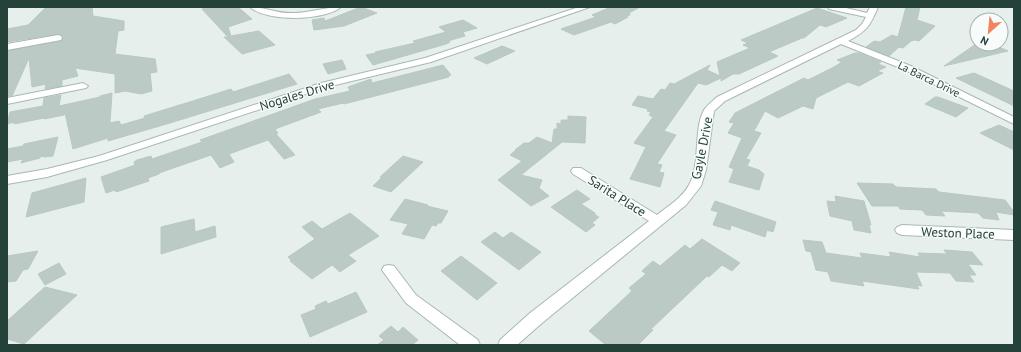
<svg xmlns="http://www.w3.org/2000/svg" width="1021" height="352" font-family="'PT Sans',sans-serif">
	<rect width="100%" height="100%" fill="#e6efeb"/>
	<!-- building -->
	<g fill="#bbcac4" stroke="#b8c9c2">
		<polygon points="46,7 92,7 93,16 124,21 124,30 118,31 115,54 155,59 157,72 150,73 152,91 141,94 125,91 115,93 115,74 75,68 78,76 62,80 62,86 45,89 46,84 32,87 29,58 12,96 7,96 7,51 61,41 63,39 62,35 58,34 7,42 7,29 28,25"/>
		<polygon points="211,7 238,7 252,19 228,27 231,36 259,31 275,45 242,54 224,37 228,37 202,9"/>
		<polygon points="361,7 377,13 344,26 314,30 312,20 324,18 325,21"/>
		<polygon points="611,7 640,7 629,13 630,15 626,16 628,17 615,24 611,22 574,35 561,29 596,17 592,15"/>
		<polygon points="906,7 920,7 917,20 935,26 919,41 915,40 911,41 903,48 899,47 889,56 866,47 874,41 880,42 892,35 898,37"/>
		<polygon points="817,8 847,18 826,27 820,25 804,38 802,38 769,52 778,56 739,74 733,74 721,81 721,78 706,85 698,83 664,131 676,135 657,164 662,165 659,172 664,173 660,187 630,179 646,147 634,143 653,117 649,115 651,112 647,111 648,109 632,105 638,96 653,99 661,89 665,90 670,83 674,84 710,65 707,70 720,76 717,62 750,48 743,45 748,43 741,40"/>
		<polygon points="463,20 477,28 463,32 465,36 448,41 450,42 446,44 373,65 366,55 376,53 375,52 415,43 413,41 446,32 439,27"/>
		<polygon points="976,44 992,44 1008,51 944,66"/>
		<polygon points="502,46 515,51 487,64 474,58"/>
		<polygon points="855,53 859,53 881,62 878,64 886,67 877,71 883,73 859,86 848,82 816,98 813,109 803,106 778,118 765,111 754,131 761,133 746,159 750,160 747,166 759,170 764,174 759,190 729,182 734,169 729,167 742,138 728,133 734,123 729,122 735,113 804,78 808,80 834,67 842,62 837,60"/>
		<polygon points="342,60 346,69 328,74 323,64"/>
		<polygon points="443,65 451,75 448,76 449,77 344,104 343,103 318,109 321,112 275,129 278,133 276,134 295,155 284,159 268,140 229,154 234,162 220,168 211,155 159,173 159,174 148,178 149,181 116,192 115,190 106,193 101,177 135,165 134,162 137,160 151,156 152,159 202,142 200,140 315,99 350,91 348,87 371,79 372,83"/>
		<polygon points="974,73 1014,91 1014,106 956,78"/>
		<polygon points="289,74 297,84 170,123 108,141 108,138 73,149 65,113 64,115 44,119 44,118 14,124 15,122 7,124 10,112 43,106 44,98 61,95 59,106 100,97 100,96 112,93 110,123 119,121 121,125 145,118 144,116 196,100 231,89 233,92"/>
		<polygon points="935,97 938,97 968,108 956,117 925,104"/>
		<polygon points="568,116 586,117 585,143 562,142 521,175 542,180 539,188 549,196 531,206 498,180 522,161 510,155 516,150 515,150 524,143 529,143 537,137 552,143 554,129 557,129 557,123 561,124 561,120 568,120"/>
		<polygon points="999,125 1014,132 1014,150 980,133"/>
		<polygon points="58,137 53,156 45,157 41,156 40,158 21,163 23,159 7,162 7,149 23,146 24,144"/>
		<polygon points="403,156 423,162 391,192 373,186 382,177 380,177"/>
		<polygon points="86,178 84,202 26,217 32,193"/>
		<polygon points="857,183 893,184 896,187 936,189 939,192 1005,200 1014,212 1014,215 996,212 999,220 983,218 978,213 941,211 945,216 926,215 922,210 900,209 898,206 872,206"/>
		<polygon points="577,190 590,199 581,204 595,213 595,215 599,217 592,223 595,225 586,232 551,207"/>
		<polygon points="835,196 864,201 871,225 869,225 871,233 854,230 852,221 830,216 827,201 836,202"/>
		<polygon points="405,199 428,205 427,206 448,211 441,223 438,223 436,226 432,225 424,239 402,234 408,224 390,220"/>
		<polygon points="715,201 776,222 773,232 767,230 765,237 731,225 730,230 713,225 718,212 711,210"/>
		<polygon points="350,213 379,236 348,255 356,261 340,272 332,265 312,279 290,261 291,260 288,257 315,239 302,227 312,221 322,229"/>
		<polygon points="194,219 195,232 215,226 216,237 161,254 161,227"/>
		<polygon points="495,232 503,238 511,232 541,252 519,270 481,242"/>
		<polygon points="702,239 740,263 732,271 722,265 709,277 707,276 651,329 653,330 638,345 606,345 589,331 632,291 629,288 646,274 642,271 653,261 660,266 685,245 690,249"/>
		<polygon points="803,240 822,242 826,253 862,258 860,253 891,257 889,252 920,257 918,253 947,254 944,250 972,252 983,265 968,264 976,275 969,275 974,282 956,281 950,273 916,272 922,286 917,285 919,289 862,281 864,286 831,281 828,272 816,270 811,252 806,251"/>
		<polygon points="38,251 28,269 23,270 16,281 7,282 7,256"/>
		<polygon points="461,256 497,283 477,300 441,271"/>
		<polygon points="59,263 66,274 45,285 38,274"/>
		<polygon points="45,287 77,295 24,344 7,339 7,321"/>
		<polygon points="356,292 367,312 310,337 301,315 316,309 315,306 326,301 328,304"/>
		<polygon points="391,326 398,332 403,327 418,340 412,345 377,345 384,340 379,336"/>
	</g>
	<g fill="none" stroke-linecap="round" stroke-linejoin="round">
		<defs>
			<g id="street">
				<path d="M250 7C265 7 278 14 294 13 310 13 325 7 341 7 325 21 266 22 250 7Z"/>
				<polygon points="579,7 590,7 431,62 327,87 107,160 47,177 7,184 7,176 47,169 99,156 321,83 425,58"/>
				<path d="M828 7H842L867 13 870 7H878C870 26 867 31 848 41L911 66 1014 117V124L905 70 841 44 725 101 714 111 706 170 701 186 686 205 542 323 517 345H498L500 340 530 313 649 221 573 174 571 171 573 168H581L657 215C668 206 682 198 689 185 701 164 693 130 704 110 707 105 713 101 717 97L856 30 862 24 866 17 829 9Z"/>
				<polygon points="58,35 61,36 62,38 61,40 7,50 7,44"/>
				<polygon points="83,83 88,86 86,88 7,104 7,98"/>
				<polygon points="902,225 1014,230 1014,240 902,235 897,233 895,230 897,227"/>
				<polygon points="389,265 394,266 416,295 478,340 480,345 460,345 406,303 382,270 384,266"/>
			</g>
		</defs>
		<!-- street casing -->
		<use href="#street" stroke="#a8b8b2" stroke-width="2"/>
		<!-- street -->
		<use href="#street" fill="#fff" fill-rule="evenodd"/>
	</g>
	<g text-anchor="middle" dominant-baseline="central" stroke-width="3" stroke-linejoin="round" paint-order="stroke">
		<!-- far-street labels -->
		<g font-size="11" fill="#24423a" stroke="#f7fbf9">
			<text transform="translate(929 79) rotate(26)">La Barca Drive</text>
		</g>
		<!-- street labels -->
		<g font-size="13" fill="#24423a" stroke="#f7fbf9">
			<text transform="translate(297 95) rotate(-17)">Nogales Drive</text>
			<text transform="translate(702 148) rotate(-79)">Gayle Drive</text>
			<text transform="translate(617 196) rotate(32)">Sarita Place</text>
			<text transform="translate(958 233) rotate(2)">Weston Place</text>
		</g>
	</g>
	<!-- border -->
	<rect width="1021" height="352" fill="none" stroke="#24423a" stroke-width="16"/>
	<!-- north arrow -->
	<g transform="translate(989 32) rotate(207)"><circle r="19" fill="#f7fbf9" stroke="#a3b1ad"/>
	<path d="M0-3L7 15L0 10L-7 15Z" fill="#f4845f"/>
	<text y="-6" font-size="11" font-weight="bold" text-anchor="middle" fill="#24423a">N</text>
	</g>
</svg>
